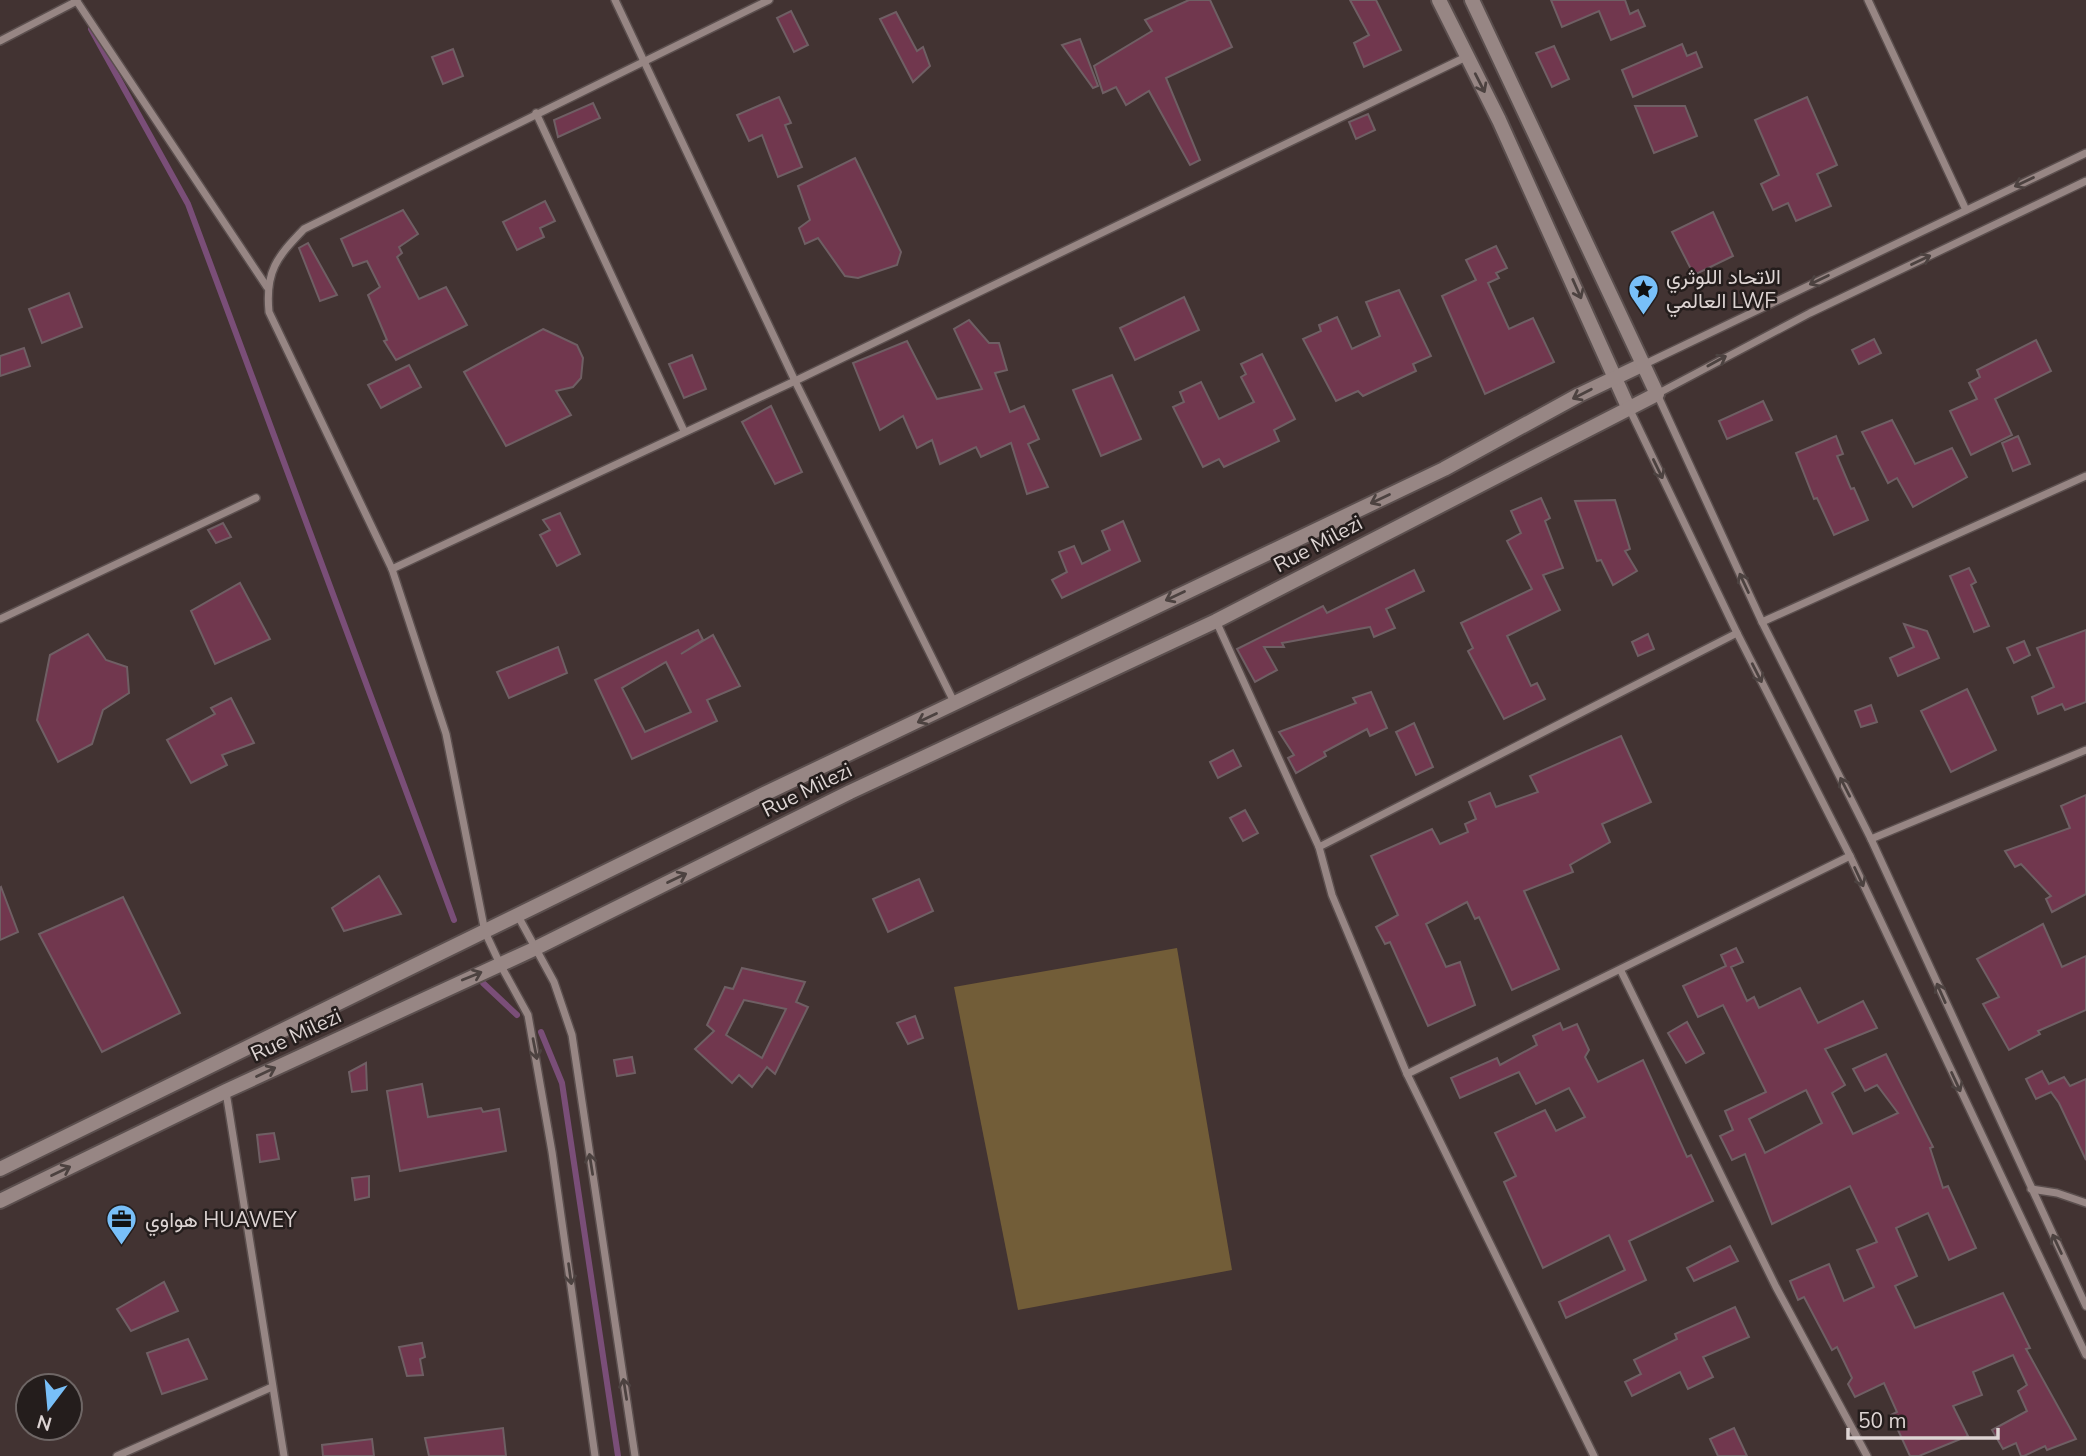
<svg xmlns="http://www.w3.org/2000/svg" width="2086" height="1456" font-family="'Nunito Sans',Vazirmatn,sans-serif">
	<rect width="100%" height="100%" fill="#423332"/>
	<!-- green -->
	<polygon fill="#725d38" points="1177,948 1232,1270 1018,1310 954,987"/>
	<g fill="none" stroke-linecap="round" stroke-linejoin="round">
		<!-- stream -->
		<g stroke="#7a4e78" stroke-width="6">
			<polyline points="91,29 188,204 454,920"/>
			<polyline points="483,983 517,1015"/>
			<polyline points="541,1032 562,1083 618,1456"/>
		</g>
	</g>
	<!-- building -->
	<g fill="#71374e" stroke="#6f5f64" stroke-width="2" fill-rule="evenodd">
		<polygon points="1189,0 1210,0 1232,47 1166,78 1200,160 1190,165 1149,91 1126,105 1116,87 1103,93 1094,66 1152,31 1145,20"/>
		<polygon points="1350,0 1376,0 1401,50 1364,67 1354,43 1369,35"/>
		<polygon points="1551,0 1625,0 1630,14 1638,10 1645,26 1611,40 1599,11 1562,27"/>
		<polygon points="791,11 808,45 794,52 777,18"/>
		<polygon points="896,12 917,51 923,47 930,66 913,82 880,19"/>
		<polygon points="1080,39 1098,86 1093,88 1062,45"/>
		<polygon points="1682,44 1687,56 1696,52 1702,67 1633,97 1622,70"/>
		<polygon points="1554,46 1569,79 1552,87 1536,53"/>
		<polygon points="453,49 463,76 443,84 432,57"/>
		<polygon points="779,97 791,123 785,125 802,167 778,177 762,135 749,141 737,115"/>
		<polygon points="1807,97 1837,165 1817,174 1831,206 1796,221 1788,203 1773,210 1761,184 1779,175 1755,120"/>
		<polygon points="593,103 600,118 558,137 554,120"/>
		<polygon points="1635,106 1685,106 1697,136 1654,153"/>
		<polygon points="1368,114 1375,130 1356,139 1349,122"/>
		<polygon points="855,158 901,252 897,265 858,278 845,276 818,238 805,244 799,228 810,220 798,186"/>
		<polygon points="545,201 555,221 540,228 544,237 517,250 503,222"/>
		<polygon points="403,210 418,234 399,247 402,253 397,257 419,299 446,287 467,325 396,360 384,341 387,340 368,295 380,287 367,261 353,266 341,239"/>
		<polygon points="1713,212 1733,256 1694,275 1672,232"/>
		<polygon points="308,243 337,295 320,301 299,248"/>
		<polygon points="1496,246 1507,268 1496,273 1499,278 1488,283 1509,329 1533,318 1554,362 1485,394 1442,296 1476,280 1466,260"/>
		<polygon points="1399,290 1431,356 1413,364 1416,371 1363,396 1358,391 1336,401 1303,339 1321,331 1319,325 1337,317 1352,349 1380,336 1366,302"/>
		<polygon points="69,293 82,327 42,343 29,309"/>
		<polygon points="1184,297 1199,330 1135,360 1120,328"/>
		<polygon points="969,320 989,343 999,343 1007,370 995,373 1010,412 1024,406 1039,439 1028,444 1048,487 1027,494 1011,443 981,457 976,447 940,464 932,440 917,448 903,416 880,430 853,363 907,341 937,399 982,389 954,329"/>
		<polygon points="543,329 577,345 583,358 581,378 573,387 556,391 571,415 506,446 464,372"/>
		<polygon points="1874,339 1881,353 1859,364 1852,350"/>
		<polygon points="2036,340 2051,371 1995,399 2012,435 1971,455 1950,411 1977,399 1969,383 1980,377 1977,370"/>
		<polygon points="24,348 30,366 0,376 0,356"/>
		<polygon points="1262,354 1295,419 1274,430 1279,441 1224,467 1219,459 1203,467 1173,407 1184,402 1180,392 1201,382 1219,419 1254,402 1241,377 1246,374 1241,364"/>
		<polygon points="692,355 706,389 684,398 669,364"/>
		<polygon points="409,365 421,387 381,408 368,385"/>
		<polygon points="1112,375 1141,439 1101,456 1073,390"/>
		<polygon points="1763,401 1772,420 1727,439 1719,421"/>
		<polygon points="771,406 802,472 775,484 742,422"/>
		<polygon points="1892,420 1915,464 1952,448 1967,477 1913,507 1897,478 1888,483 1862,432"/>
		<polygon points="1836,436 1843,454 1837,456 1851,489 1854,488 1868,520 1834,535 1817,498 1814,499 1796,453"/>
		<polygon points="2018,436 2030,464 2013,471 2002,443"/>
		<polygon points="1541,498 1550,518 1545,521 1563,568 1543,575 1560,610 1507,636 1531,686 1537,683 1545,699 1504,719 1468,651 1473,648 1461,623 1532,589 1507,541 1521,533 1511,511"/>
		<polygon points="1615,500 1630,549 1625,551 1637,571 1613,585 1601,560 1597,561 1575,501"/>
		<polygon points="560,513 580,554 557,566 540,535 550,530 543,520"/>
		<polygon points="1123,521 1140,561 1062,598 1052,580 1067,572 1059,552 1074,546 1082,564 1110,550 1102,531"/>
		<polygon points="223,523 231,537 216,543 208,530"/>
		<polygon points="1969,568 1976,582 1971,585 1989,626 1974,632 1950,576"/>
		<polygon points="1414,570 1424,591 1386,609 1395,628 1374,637 1370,627 1282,643 1284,647 1264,647 1277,670 1255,682 1237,649 1323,606 1327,613"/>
		<polygon points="240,583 270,639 215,664 191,611"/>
		<polygon points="1904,624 1927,631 1939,658 1898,676 1890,658 1914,647"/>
		<path d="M698 630 703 640 681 654 713 635 740 686 707 700 717 721 632 759 595 680ZM666 662 691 712 645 732 622 688Z"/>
		<polygon points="2086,630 2086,702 2065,710 2062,704 2038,714 2032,697 2054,687 2037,648"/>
		<polygon points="88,634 106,660 127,667 129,693 103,710 92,744 58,762 37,720 50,655"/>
		<polygon points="1648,634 1654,649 1638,656 1632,642"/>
		<polygon points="2024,641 2030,655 2014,663 2007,648"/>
		<polygon points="558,647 567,673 509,698 497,672"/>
		<polygon points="1967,689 1996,750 1951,772 1921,711"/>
		<polygon points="1371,692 1387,728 1370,736 1367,729 1324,752 1326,756 1296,773 1288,758 1294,755 1279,732 1356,703 1353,698"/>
		<polygon points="231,698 254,743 222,755 227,765 191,783 167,740 215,714 211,708"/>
		<polygon points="1871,705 1877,722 1861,727 1855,711"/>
		<polygon points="1414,723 1433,767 1416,775 1396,732"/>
		<polygon points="1621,736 1651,802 1602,824 1610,842 1570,865 1573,872 1524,891 1559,969 1512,990 1479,917 1475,919 1467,902 1426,924 1446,967 1460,962 1475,1005 1428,1026 1390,942 1385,944 1376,927 1398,915 1371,856 1432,829 1440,844 1468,832 1465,824 1476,819 1469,802 1490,793 1496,807 1538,792 1530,776"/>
		<polygon points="1233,750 1241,766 1218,778 1210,762"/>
		<polygon points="2086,795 2086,894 2052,912 2046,899 2051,896 2021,864 2015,867 2005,851 2070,828 2061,806"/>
		<polygon points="1245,810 1258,833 1243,841 1230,818"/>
		<polygon points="379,876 401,914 344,931 332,908"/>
		<polygon points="919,879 933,911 888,932 873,899"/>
		<polygon points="1,887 18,932 0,940 0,888"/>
		<polygon points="123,897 180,1013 102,1052 39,934"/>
		<polygon points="2043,924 2062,967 2086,956 2086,1010 2038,1031 2040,1034 2009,1050 1983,1004 1999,997 1977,959"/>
		<path d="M1736 948 1743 962 1731 967 1747 1001 1754 997 1759 1008 1800 988 1818 1023 1863 1001 1877 1028 1825 1049 1845 1085 1832 1093 1853 1134 1898 1113 1877 1085 1865 1091 1853 1069 1886 1054 1933 1147 1930 1148 1943 1188 1948 1186 1976 1248 1949 1260 1928 1213 1896 1228 1917 1276 1895 1286 1915 1328 2003 1293 2030 1348 2026 1349 2076 1439 2047 1450 2045 1446 2024 1456H2021L2016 1443 2003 1449 1992 1430 2027 1411 2018 1391 2027 1385 2013 1355 1973 1372 1982 1395 1953 1406 1968 1436 1919 1456H1910L1891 1415 1897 1412 1884 1383 1855 1397 1848 1384 1852 1378 1837 1347 1832 1350 1804 1297 1798 1300 1790 1281 1829 1264 1844 1301 1874 1287 1857 1250 1877 1242 1850 1186 1772 1224 1745 1154 1732 1160 1720 1136 1733 1130 1725 1111 1766 1092 1723 1005 1698 1017 1683 986 1726 966 1721 955ZM1806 1090 1822 1123 1765 1153 1749 1119Z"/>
		<path d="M742 968 805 982 796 1002 808 1007 775 1074 767 1067 752 1087 739 1075 732 1083 695 1049 714 1031 707 1025 725 987 733 989ZM744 1000 786 1009 762 1058 726 1035Z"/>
		<polygon points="915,1016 923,1038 908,1044 897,1023"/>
		<polygon points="1687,1022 1704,1053 1686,1063 1668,1033"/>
		<polygon points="1560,1023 1563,1030 1577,1024 1589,1050 1585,1057 1598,1082 1643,1060 1687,1157 1691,1155 1713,1201 1629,1241 1646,1280 1566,1318 1559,1302 1625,1270 1609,1235 1543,1268 1504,1182 1516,1176 1495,1133 1545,1110 1556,1131 1585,1117 1569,1088 1536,1104 1519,1072 1460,1098 1451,1078 1497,1058 1500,1065 1537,1045 1533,1036"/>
		<polygon points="632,1057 635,1073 617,1076 614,1060"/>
		<polygon points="366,1063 367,1090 352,1092 349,1072"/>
		<polygon points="2042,1071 2049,1084 2064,1077 2070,1086 2086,1079 2086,1160 2059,1103 2051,1092 2036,1099 2026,1079"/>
		<polygon points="422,1084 428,1117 481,1108 483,1112 499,1109 506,1151 400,1171 387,1091"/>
		<polygon points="274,1133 279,1159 260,1162 257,1135"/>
		<polygon points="369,1176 369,1197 355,1200 352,1178"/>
		<polygon points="1730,1246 1738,1261 1694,1281 1687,1268"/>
		<polygon points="164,1282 178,1311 131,1331 117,1309"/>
		<polygon points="1735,1307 1749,1337 1703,1357 1713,1377 1688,1389 1680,1372 1632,1396 1625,1382 1641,1374 1634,1360 1677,1339 1675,1334"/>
		<polygon points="188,1339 207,1379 162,1394 147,1353"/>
		<polygon points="422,1343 425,1357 420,1359 423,1375 407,1376 399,1347"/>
		<polygon points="503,1428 506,1456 429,1456 425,1438"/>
		<polygon points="1734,1428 1747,1456 1718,1456 1710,1439"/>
		<polygon points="372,1439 374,1456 323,1456 322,1445"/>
	</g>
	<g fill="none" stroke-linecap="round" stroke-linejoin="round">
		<defs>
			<g id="street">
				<polyline points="76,0 267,287"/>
				<polyline points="615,0 795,381 955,704"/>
				<polyline points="1868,0 1966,210"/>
				<polyline points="0,41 77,1"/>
				<polyline points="536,113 684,431"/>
				<polyline points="2086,181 1810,313 1657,394 1762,622 1871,839 2086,1306"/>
				<polyline points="1645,364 2086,153"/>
				<polyline points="1629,408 1737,633 1850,856 2086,1355"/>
				<polyline points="392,569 795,381 1466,57"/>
				<polyline points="0,619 256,498"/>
				<polyline points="1216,621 1319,847 1332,895 1407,1074 1594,1456"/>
				<polyline points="1762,622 2086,476"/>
				<polyline points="1871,839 2086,750"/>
				<polyline points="1319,847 1737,633"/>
				<polyline points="518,916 554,982 572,1035 635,1456"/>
				<polyline points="1621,971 1776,1287 1867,1456"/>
				<polyline points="1407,1074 1850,856"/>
				<polyline points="226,1092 284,1456"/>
				<polyline points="2031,1189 2057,1193 2086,1203"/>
				<polyline points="117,1456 272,1387"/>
				<path d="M595 1456 552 1152 528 1015 500 964 485 932 446 734 392 569 269 312C265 271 277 257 304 229L769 0"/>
			</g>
			<g id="secondary">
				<polyline points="1439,0 1499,120 1628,407"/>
				<polyline points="0,1169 760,796 1444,469 1579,395 1644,364"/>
				<polyline points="0,1201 226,1091 534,949 850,792 1216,621 1657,394 1472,0"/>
			</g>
		</defs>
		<!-- street casing -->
		<use href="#street" stroke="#5b4f4e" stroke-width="10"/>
		<!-- secondary casing -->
		<use href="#secondary" stroke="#5b4f4e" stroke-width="18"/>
		<!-- street -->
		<use href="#street" stroke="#978684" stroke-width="7"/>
		<!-- secondary -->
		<use href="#secondary" stroke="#978684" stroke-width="14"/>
	</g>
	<!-- one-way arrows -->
	<defs><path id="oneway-shaft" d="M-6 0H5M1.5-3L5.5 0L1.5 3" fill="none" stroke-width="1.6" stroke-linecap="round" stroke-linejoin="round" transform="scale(1.75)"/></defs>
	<g stroke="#4c4240">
		<use href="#oneway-shaft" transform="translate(1480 83) rotate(63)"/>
		<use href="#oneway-shaft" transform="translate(2024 182) rotate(154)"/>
		<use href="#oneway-shaft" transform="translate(1921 260) rotate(-25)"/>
		<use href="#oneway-shaft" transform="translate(1819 280) rotate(154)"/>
		<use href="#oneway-shaft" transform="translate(1577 289) rotate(66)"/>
		<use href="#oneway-shaft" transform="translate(1717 361) rotate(-29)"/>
		<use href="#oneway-shaft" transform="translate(1582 394) rotate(153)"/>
		<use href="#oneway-shaft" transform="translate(1658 469) rotate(64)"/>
		<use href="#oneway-shaft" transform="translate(1380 499) rotate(155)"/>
		<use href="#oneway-shaft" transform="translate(1744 583) rotate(-115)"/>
		<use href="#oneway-shaft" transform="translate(1175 596) rotate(155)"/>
		<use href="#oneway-shaft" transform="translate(1757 673) rotate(63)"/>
		<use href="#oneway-shaft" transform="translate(927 718) rotate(155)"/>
		<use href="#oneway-shaft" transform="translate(1845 787) rotate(-117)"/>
		<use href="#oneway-shaft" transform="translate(1859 877) rotate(65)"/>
		<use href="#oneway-shaft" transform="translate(677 878) rotate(-26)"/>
		<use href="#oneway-shaft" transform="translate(472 976) rotate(-22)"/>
		<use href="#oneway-shaft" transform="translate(1941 993) rotate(-114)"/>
		<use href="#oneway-shaft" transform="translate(535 1049) rotate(79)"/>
		<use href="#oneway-shaft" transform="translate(266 1072) rotate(-25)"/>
		<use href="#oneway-shaft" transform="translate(1956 1082) rotate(65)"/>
		<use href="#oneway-shaft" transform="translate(591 1164) rotate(-99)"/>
		<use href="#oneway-shaft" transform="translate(61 1171) rotate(-26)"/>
		<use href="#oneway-shaft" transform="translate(2057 1244) rotate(-115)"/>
		<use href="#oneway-shaft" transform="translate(570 1274) rotate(82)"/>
		<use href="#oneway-shaft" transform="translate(625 1389) rotate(-99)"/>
	</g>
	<!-- icons -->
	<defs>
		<symbol id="sight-pin" viewBox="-11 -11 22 30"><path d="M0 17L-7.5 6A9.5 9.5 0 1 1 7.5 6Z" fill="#78bff8" stroke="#241d1c"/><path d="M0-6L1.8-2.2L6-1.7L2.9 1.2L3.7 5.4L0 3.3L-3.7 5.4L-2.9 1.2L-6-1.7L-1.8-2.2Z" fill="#111"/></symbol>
		<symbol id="office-pin" viewBox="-11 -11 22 30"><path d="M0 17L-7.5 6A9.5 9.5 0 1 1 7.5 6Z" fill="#78bff8" stroke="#241d1c"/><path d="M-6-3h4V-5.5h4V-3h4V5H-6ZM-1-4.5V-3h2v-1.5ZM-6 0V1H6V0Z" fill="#111"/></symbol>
	</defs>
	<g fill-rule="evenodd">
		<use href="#sight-pin" x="1626" y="272" width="35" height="47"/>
		<use href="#office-pin" x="104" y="1202" width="35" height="47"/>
	</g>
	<g text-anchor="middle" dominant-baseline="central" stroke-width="5" stroke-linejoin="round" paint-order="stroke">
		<!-- poi labels -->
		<g font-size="21" fill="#ddd4d3" stroke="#241d1c" text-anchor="start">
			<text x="1666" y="277">الاتحاد اللوثري<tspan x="1666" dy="24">العالمي LWF</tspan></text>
			<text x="145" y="1220">هواوي HUAWEY</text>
		</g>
		<!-- street labels -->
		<g font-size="21" fill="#ddd4d3" stroke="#241d1c">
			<text transform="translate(1318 544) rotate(-28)">Rue Milezi</text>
			<text transform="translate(807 790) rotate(-26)">Rue Milezi</text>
			<text transform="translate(296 1035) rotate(-25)">Rue Milezi</text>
		</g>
	</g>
	<!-- north arrow -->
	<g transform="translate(49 1407) rotate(196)"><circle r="33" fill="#241d1c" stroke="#6e6665" stroke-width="2"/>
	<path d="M0-5L12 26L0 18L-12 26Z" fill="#78bff8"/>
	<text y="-10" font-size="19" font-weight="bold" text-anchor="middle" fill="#ddd4d3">N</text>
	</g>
	<!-- scale -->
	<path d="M1848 1428v10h150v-10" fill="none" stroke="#ddd4d3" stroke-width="3.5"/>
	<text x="1858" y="1428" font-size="21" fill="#ddd4d3" stroke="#241d1c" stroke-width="5" paint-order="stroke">50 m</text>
</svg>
